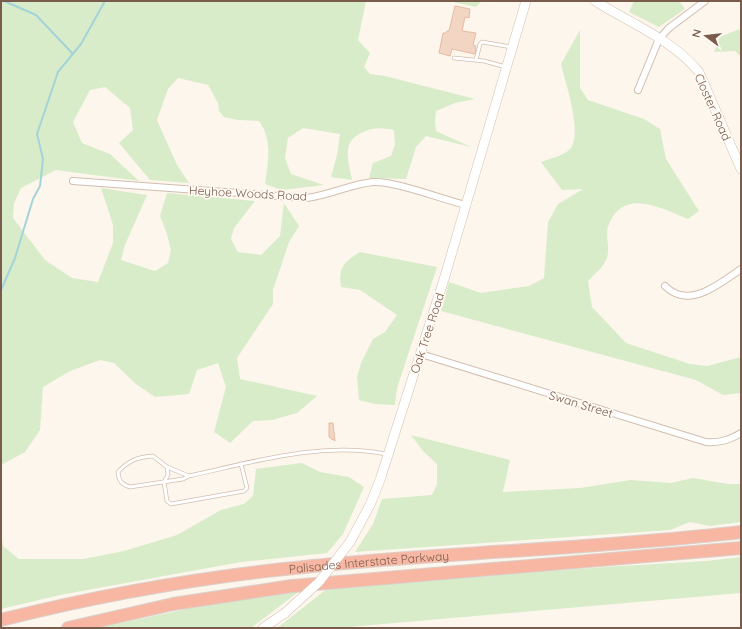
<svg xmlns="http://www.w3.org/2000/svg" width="742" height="629" font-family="Quicksand,sans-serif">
	<rect width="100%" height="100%" fill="#fdf6ec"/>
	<!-- green -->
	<g fill="#d8ecc9">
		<path d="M1 1H366L358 40 370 53 364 67 370 74 385 76 475 99 455 103 436 111 435 121 436 131 471 147 426 136 416 147 406 179 369 178 373 163 391 156 395 144 394 130C381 128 376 127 363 132 341 141 348 161 352 180L331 177 337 155 340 134 303 128 288 138 285 158 291 174 324 185 282 190 265 184C268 162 273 140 259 121L238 120 224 117 219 111 218 103 208 85 178 78 168 89 157 120 177 165 189 183 150 180 119 143 133 130 130 108 105 87 90 90 73 122 82 143 110 154 139 181 56 170 21 188 14 203 13 218 45 260 72 278 98 282 113 243V225L101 188 147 195 125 245 121 260 155 271 168 263 171 250 167 234 160 216 167 193 255 201 234 228 231 239 238 252 261 255 280 236 284 203 299 226 289 242 273 290V304L237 358 240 379 317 396 297 413 272 420 253 421 230 443 214 432 226 387 218 363 197 370 189 394 155 397 136 384 114 363 100 360 70 371 43 387 40 430 25 452 1 465Z"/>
		<polygon points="448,1 482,1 476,7"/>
		<polygon points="634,1 679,1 685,9 659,27 629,12"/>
		<polygon points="739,29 741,34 741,57 735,51 714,52 720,37"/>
		<path d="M580 30V88L588 100 644 119 660 129 666 159 699 211 688 219C661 208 622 186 608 227 605 237 611 251 606 260 602 269 594 274 588 281L592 307 626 343 690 364 707 366 741 357V393L723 395 696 380 441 311 449 282 481 293 529 286 544 278 548 222 558 204 583 189 562 190 541 162C549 159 561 156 568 151 585 138 565 82 561 64Z"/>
		<path d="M360 252 437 267 397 388 395 405 375 404 359 400 357 377 361 363 373 339 385 332 397 315 360 290 341 287C338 267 344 262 360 252Z"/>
		<polygon points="411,435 510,460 503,492 580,488 631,480 671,483 693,478 728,484 741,484 741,522 710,526 690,522 670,530 355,552 373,524 382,499 432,495 437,484 437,464 423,451"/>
		<polygon points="302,463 320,472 349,477 364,487 343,534 327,553 241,562 60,595 1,609 1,532 3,546 19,559 83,559 124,551 177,535 221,510 244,504 253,496 256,469"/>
		<polygon points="741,557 741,593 337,628 277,628 328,588 605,567 706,561"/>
		<polygon points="301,590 251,628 98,628 191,608"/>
	</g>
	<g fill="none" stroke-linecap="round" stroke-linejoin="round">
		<!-- stream -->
		<g stroke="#a5d3da" stroke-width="2">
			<polyline points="4,1 36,15 73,54"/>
			<polyline points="1,290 15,258 33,199 40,186 43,159 37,134 58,72 81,44 105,1"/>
		</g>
	</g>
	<!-- building -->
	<g fill="#f3d5c3" stroke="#e6bba3">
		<polygon points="455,6 470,9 469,18 465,17 462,31 476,33 473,45 476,46 475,54 452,49 450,56 439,53 443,33 446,33 447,31 449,31"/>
		<polygon points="329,423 333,423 335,441 329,437"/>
	</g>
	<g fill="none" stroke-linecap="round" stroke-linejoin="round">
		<defs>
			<g id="lane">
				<polyline points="454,58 484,61 506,67"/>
				<polyline points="476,60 480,44 482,42 512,47"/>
				<polyline points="167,467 168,475 164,482 167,501 171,504 244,491 247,488 241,464"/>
				<path d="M189 476 167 467 153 456C137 457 128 461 118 472 119 481 121 484 130 487L183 479 189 476C253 462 321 441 386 454"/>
			</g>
			<g id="street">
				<polyline points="638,90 659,39 669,28 705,1"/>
				<path d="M73 181 307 198C329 195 352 184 373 182 396 181 441 199 466 205"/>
				<path d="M665 286C689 310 719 284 741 269"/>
				<path d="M421 354 706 442C720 443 729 440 741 433"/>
			</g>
			<g id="secondary">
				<path d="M595 1C630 23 673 40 699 72L741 169"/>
				<polyline points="350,542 370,505 380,480 445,276 526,1"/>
				<polyline points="263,628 285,613"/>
			</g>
			<g id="highway">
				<path id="s1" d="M1 620C100 595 202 577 304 567 449 552 596 549 741 532"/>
				<polyline points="68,628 173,604 292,586 741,548"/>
			</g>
		</defs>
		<!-- lane casing -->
		<use href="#lane" stroke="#d1beb0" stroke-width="4.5"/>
		<!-- street casing -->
		<use href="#street" stroke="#d1beb0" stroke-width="8"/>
		<!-- secondary casing -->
		<use href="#secondary" stroke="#d6c0b0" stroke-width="10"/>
		<!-- highway casing -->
		<use href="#highway" stroke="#dad1cd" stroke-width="14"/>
		<!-- path -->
		<polyline stroke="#d9b8a5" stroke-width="1" stroke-dasharray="1 3" stroke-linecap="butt" points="332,439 332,442"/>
		<!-- lane -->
		<use href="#lane" stroke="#fff" stroke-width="3"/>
		<!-- street -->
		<use href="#street" stroke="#fff" stroke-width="6"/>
		<!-- secondary -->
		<use href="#secondary" stroke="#fff" stroke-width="9"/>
		<!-- highway -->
		<use href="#highway" stroke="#f7b7a3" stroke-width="12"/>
		<defs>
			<polyline id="secondary-bridge" points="285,613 319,582 350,542"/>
		</defs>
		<!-- secondary-bridge casing -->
		<use href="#secondary-bridge" stroke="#d6c0b0" stroke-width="10" stroke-linecap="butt"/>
		<!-- secondary-bridge -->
		<use href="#secondary-bridge" stroke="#fff" stroke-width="9"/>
	</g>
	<g text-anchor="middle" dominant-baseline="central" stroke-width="3.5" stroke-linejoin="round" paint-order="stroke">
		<!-- street labels -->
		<g font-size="12" fill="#7a5c4d" stroke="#fffaf3">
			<text transform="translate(713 107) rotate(66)">Closter Road</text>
			<text transform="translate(248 193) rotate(3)">Heyhoe Woods Road</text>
			<text transform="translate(427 333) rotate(-72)">Oak Tree Road</text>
			<text transform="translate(581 404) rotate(17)">Swan Street</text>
			<text stroke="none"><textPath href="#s1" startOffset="373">Palisades Interstate Parkway</textPath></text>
		</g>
	</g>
	<!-- border -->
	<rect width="742" height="629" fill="none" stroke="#7a5c4d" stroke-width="4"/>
	<!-- north arrow -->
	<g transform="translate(706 36) rotate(285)" stroke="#fffaf3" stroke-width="3" paint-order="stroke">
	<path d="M0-3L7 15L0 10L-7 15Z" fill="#7a5c4d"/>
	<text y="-6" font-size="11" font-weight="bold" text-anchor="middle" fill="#7a5c4d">N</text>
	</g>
</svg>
